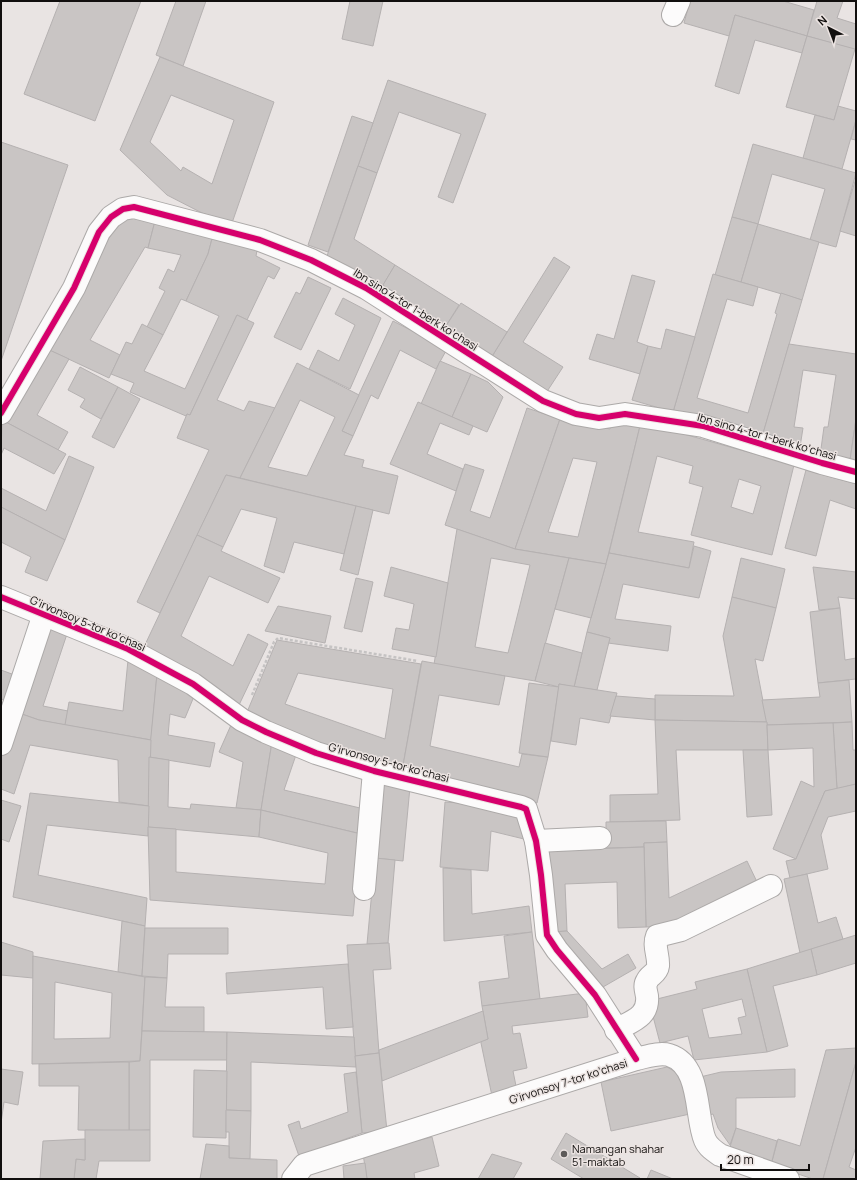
<svg xmlns="http://www.w3.org/2000/svg" width="857" height="1180" font-family="Manrope,sans-serif">
	<rect width="100%" height="100%" fill="#e9e4e3"/>
	<!-- building -->
	<g fill="#c9c5c4" stroke="#b5b1b1" fill-rule="evenodd">
		<polygon points="60,1 141,1 95,121 24,94"/>
		<polygon points="176,1 206,1 183,66 156,55"/>
		<polygon points="350,1 383,1 373,46 342,39"/>
		<polygon points="690,1 783,1 814,10 807,36 735,15 729,36 684,23"/>
		<polygon points="817,1 843,1 837,18 856,24 856,50 807,36"/>
		<polygon points="735,15 807,36 802,53 755,40 739,94 715,86"/>
		<polygon points="807,36 855,49 834,120 786,107"/>
		<path d="M160 57 274 102 232 223 202 213 167 195 120 150ZM171 95 234 120 212 184 183 167 181 171 150 142Z"/>
		<polygon points="388,80 486,114 453,203 438,197 461,134 399,112 377,173 358,166"/>
		<polygon points="838,106 856,111 856,120 842,169 803,158 815,115 834,120"/>
		<polygon points="352,116 373,123 328,252 308,245"/>
		<polygon points="856,120 856,140 851,139"/>
		<polygon points="1,142 68,165 1,361"/>
		<polygon points="753,144 856,173 836,247 810,240 825,189 772,174 758,224 732,217"/>
		<polygon points="358,166 377,173 354,239 395,265 380,290 327,256"/>
		<polygon points="856,178 856,236 840,231"/>
		<polygon points="121,217 155,221 148,248 145,247 90,340 120,355 109,378 45,348"/>
		<polygon points="732,217 758,224 741,282 715,275"/>
		<polygon points="155,221 213,235 208,254 186,301 181,299 163,335 147,327 165,291 159,288 168,269 174,272 181,255 148,248"/>
		<polygon points="758,224 819,242 802,300 741,282"/>
		<polygon points="213,235 258,245 256,256 280,268 274,279 268,276 247,320 237,315 190,415 187,414 186,416 130,392 134,383 111,374 126,342 132,344 142,324 163,335 144,371 185,389 219,316 186,301 208,254"/>
		<polygon points="554,257 570,267 523,342 563,367 546,393 491,358"/>
		<polygon points="395,265 459,305 444,329 380,290"/>
		<polygon points="713,274 758,287 753,306 727,299 697,398 748,413 777,314 775,313 781,293 802,300 762,437 673,412"/>
		<polygon points="632,275 655,281 637,342 648,346 640,374 589,359 597,334 614,339"/>
		<polygon points="308,277 331,288 301,350 274,337 296,292 300,294"/>
		<polygon points="343,298 381,318 350,389 309,369 318,350 339,361 355,325 335,314"/>
		<polygon points="461,303 507,332 491,358 444,329"/>
		<polygon points="237,315 254,323 217,400 244,411 249,401 275,408 240,478 226,475 160,613 137,602 209,450 177,438 187,414 190,415"/>
		<polygon points="393,321 447,349 436,369 400,350 378,399 371,395 353,436 342,431"/>
		<polygon points="666,329 695,337 673,412 632,400 648,346 661,349"/>
		<polygon points="789,344 856,354 856,419 850,460 820,456 824,427 828,427 836,375 803,370 794,427 803,428 800,447 762,437"/>
		<polygon points="45,348 69,359 37,415 68,432 58,450 2,420"/>
		<polygon points="440,361 471,374 452,417 421,404"/>
		<path d="M297 363 359 395 342 431 353 436 344 455 364 460 362 467 398 476 389 514 240 478ZM300 400 335 417 307 476 268 467Z"/>
		<polygon points="80,367 118,387 101,419 80,407 85,399 68,390"/>
		<polygon points="471,374 488,382 503,397 487,432 452,417"/>
		<polygon points="118,387 140,399 114,448 92,437"/>
		<polygon points="418,402 473,426 469,435 440,423 427,454 463,469 456,491 390,464"/>
		<polygon points="527,408 560,419 515,549 445,525 465,464 484,470 470,511 490,518"/>
		<path d="M560 419 610 429 612 421 640 426 606 564 515 549ZM573 458 597 462 578 537 548 532Z"/>
		<polygon points="856,419 856,461 850,460"/>
		<polygon points="2,420 66,454 54,474 4,448 1,455"/>
		<path d="M641 422 794 465 772 555 691 535 703 487 689 483 693 466 657 456 638 532 694 542 689 568 609 553ZM739 479 761 486 753 514 731 507Z"/>
		<polygon points="69,456 94,467 65,540 1,507 1,488 46,511"/>
		<polygon points="806,470 856,484 856,509 830,500 816,556 785,548"/>
		<polygon points="226,475 356,506 344,554 294,542 284,573 264,566 277,518 241,509 223,547 197,535"/>
		<polygon points="356,506 373,510 358,575 340,570"/>
		<polygon points="1,507 65,540 47,581 25,572 31,557 1,542"/>
		<path d="M457 529 515 549 569 558 535 681 434 664ZM491 558 530 565 508 653 475 647Z"/>
		<polygon points="197,535 223,547 221,551 280,578 268,603 209,576 181,636 233,666 248,634 268,644 239,705 143,649"/>
		<polygon points="694,546 711,551 699,598 623,584 615,619 671,626 668,651 608,643 610,638 587,632 609,553 689,568"/>
		<polygon points="569,558 606,564 591,618 555,609"/>
		<polygon points="741,558 785,569 776,608 732,597"/>
		<polygon points="391,567 448,583 436,657 392,649 396,628 409,630 414,604 384,596"/>
		<polygon points="813,567 856,572 856,599 838,597 840,608 819,610"/>
		<polygon points="356,578 373,582 362,632 344,628"/>
		<polygon points="732,597 776,608 763,661 755,659 767,722 655,720 655,695 734,696 723,636"/>
		<polygon points="278,606 331,616 325,643 265,631"/>
		<polygon points="840,608 845,660 856,658 856,679 818,683 810,612"/>
		<polygon points="45,623 68,631 43,706 68,711 65,725 39,720 16,712"/>
		<polygon points="587,632 610,638 597,690 574,687"/>
		<path d="M277 640 421 664 402 771 245 717ZM298 673 393 689 385 739 285 704Z"/>
		<polygon points="545,643 582,653 574,687 559,684 559,687 535,681"/>
		<polygon points="128,660 157,674 151,740 65,725 69,702 123,711"/>
		<polygon points="422,661 505,676 499,705 439,695 430,746 519,767 522,754 548,757 537,803 402,771"/>
		<polygon points="1,670 20,677 11,702 1,699"/>
		<polygon points="157,674 195,694 185,718 170,714 168,735 215,743 210,767 149,757"/>
		<polygon points="849,680 852,722 767,725 762,700 820,697 818,683"/>
		<polygon points="529,683 559,687 548,757 519,753"/>
		<polygon points="559,684 617,693 609,723 580,718 576,745 551,741"/>
		<polygon points="616,696 655,699 655,720 610,716"/>
		<polygon points="16,712 39,720 151,740 149,806 119,802 118,760 30,745 14,794 1,789 1,757"/>
		<polygon points="655,720 767,722 768,750 676,750 680,820 610,822 610,795 658,794"/>
		<polygon points="852,722 853,750 856,750 856,784 837,789 833,723"/>
		<polygon points="833,723 837,789 825,791 796,859 773,849 801,781 814,787 813,748 768,750 767,725"/>
		<polygon points="231,725 272,742 261,810 236,808 243,762 219,752"/>
		<polygon points="272,742 297,752 284,790 360,808 361,834 261,810"/>
		<polygon points="743,750 768,750 772,815 747,817"/>
		<polygon points="149,757 169,760 168,807 190,809 191,804 261,810 259,837 148,827"/>
		<polygon points="382,784 410,787 403,861 375,858"/>
		<polygon points="856,784 856,811 828,817 821,835 828,869 790,878 786,861 796,859 825,791"/>
		<polygon points="30,793 149,806 148,836 47,825 38,875 147,898 145,926 13,897"/>
		<polygon points="1,800 21,806 9,842 1,839"/>
		<polygon points="445,802 476,804 520,815 524,839 491,831 488,871 440,867"/>
		<polygon points="261,810 361,834 353,916 150,900 148,827 176,829 176,872 325,884 328,853 259,837"/>
		<polygon points="666,821 667,842 644,843 644,847 606,848 606,822"/>
		<polygon points="667,842 669,898 747,861 758,884 670,926 646,927 644,843"/>
		<polygon points="644,847 646,927 618,928 617,882 565,884 567,931 552,932 540,851"/>
		<polygon points="375,858 395,860 388,943 367,944"/>
		<polygon points="443,868 471,870 472,914 529,906 532,932 444,941"/>
		<polygon points="807,874 818,923 836,917 843,939 800,953 784,879"/>
		<polygon points="122,921 145,926 142,976 118,972"/>
		<polygon points="145,928 228,928 228,954 168,954 167,978 142,976"/>
		<polygon points="567,931 602,969 628,954 636,968 603,987 552,932"/>
		<polygon points="532,932 540,999 482,1006 479,982 509,978 504,936"/>
		<polygon points="856,935 856,963 817,975 811,949"/>
		<polygon points="1,942 33,952 33,978 1,975"/>
		<polygon points="389,943 391,969 373,970 379,1053 355,1056 347,945"/>
		<polygon points="811,949 817,975 773,986 788,1046 767,1052 747,969"/>
		<path d="M33 956 145 977 140 1061 32 1064ZM55 982 112 993 110 1038 54 1039Z"/>
		<polygon points="348,964 353,1027 326,1029 323,987 227,994 226,973"/>
		<path d="M747 969 767 1052 694 1060 688 1036 660 1043 649 1001 697 989 695 982ZM742 999 746 1016 738 1018 742 1034 709 1038 702 1009Z"/>
		<polygon points="145,977 167,978 165,1007 204,1007 204,1032 142,1031"/>
		<polygon points="585,993 588,1017 512,1026 513,1034 520,1033 527,1068 513,1071 517,1091 492,1096 481,1043 481,1041 488,1039 482,1006"/>
		<polygon points="483,1011 488,1039 382,1081 379,1050"/>
		<polygon points="142,1031 227,1032 227,1060 150,1060 150,1130 129,1131 129,1062 140,1061"/>
		<polygon points="227,1032 354,1037 356,1067 251,1062 251,1111 226,1110"/>
		<polygon points="856,1048 856,1062 823,1179 813,1179 771,1165 778,1139 800,1146 826,1050"/>
		<polygon points="379,1053 387,1131 362,1133 355,1056"/>
		<polygon points="129,1062 129,1131 78,1130 79,1086 39,1086 39,1064"/>
		<polygon points="856,1062 856,1147 849,1167 856,1170 856,1179 823,1179"/>
		<polygon points="667,1067 681,1075 690,1114 611,1131 601,1082"/>
		<polygon points="1,1069 23,1072 18,1105 4,1102 1,1123"/>
		<polygon points="795,1069 795,1097 736,1098 736,1128 730,1145 718,1128 713,1114 709,1115 700,1077 721,1072"/>
		<polygon points="194,1070 227,1071 226,1138 193,1137"/>
		<polygon points="356,1072 362,1133 299,1156 288,1125 299,1121 301,1129 348,1112 344,1074"/>
		<polygon points="226,1110 251,1111 250,1159 229,1158 229,1132 226,1132"/>
		<polygon points="736,1128 777,1141 771,1165 729,1150"/>
		<polygon points="85,1130 150,1130 150,1161 99,1161 96,1179 74,1179 76,1159 85,1160"/>
		<polygon points="566,1133 640,1178 640,1179 584,1179 551,1159"/>
		<polygon points="432,1137 439,1166 414,1173 415,1179 367,1179 363,1154"/>
		<polygon points="85,1139 85,1160 76,1159 74,1179 40,1179 43,1141"/>
		<polygon points="206,1144 229,1146 229,1158 277,1160 277,1179 200,1179"/>
		<polygon points="492,1154 522,1163 513,1179 478,1179"/>
		<polygon points="365,1163 367,1179 344,1179 343,1166"/>
		<polygon points="651,1170 673,1179 647,1179"/>
	</g>
	<g fill="none" stroke-linecap="round" stroke-linejoin="round">
		<defs>
			<g id="minor">
				<polyline points="673,15 679,1"/>
				<polyline points="1,413 74,288 99,232 111,217 123,209 134,207 260,240 311,260 366,288 543,401 576,414 599,418 625,414 703,426 822,463 856,472"/>
				<polyline points="1,597 128,649 193,684 242,720 266,732 316,753 374,771 521,807 526,809 536,841 541,875 547,935 557,950 595,995 636,1059"/>
				<polyline points="1,744 44,614"/>
				<polyline points="536,841 600,838"/>
				<polyline points="364,889 374,771"/>
				<path d="M616 1030C632 1021 649 1017 647 996 646 991 644 985 647 981 649 975 657 974 658 966 659 956 653 946 657 936L681 930 771 886"/>
				<path d="M293 1179 304 1165 636 1059C646 1057 659 1052 669 1055 702 1065 695 1117 705 1140 708 1147 714 1151 720 1155L788 1179"/>
			</g>
		</defs>
		<!-- minor casing -->
		<use href="#minor" stroke="#aca9a8" stroke-width="24"/>
		<!-- path -->
		<polyline stroke="#c5c3c3" stroke-width="2.5" stroke-dasharray="3 2" stroke-linecap="butt" points="252,695 274,642 278,638 418,661"/>
		<!-- minor -->
		<use href="#minor" stroke="#fcfbfb" stroke-width="22"/>
		<defs>
			<g id="cycleway">
				<polyline points="1,413 74,288 99,232 111,217 123,209 134,207 260,240 311,260 366,288 543,401 576,414 599,418 625,414 703,426 822,463 856,472"/>
				<polyline points="1,597 128,649 193,684 242,720 266,732 316,753 374,771 521,807 526,809 536,841 541,875 547,935 557,950 595,995 636,1059"/>
			</g>
		</defs>
		<!-- cycleway casing -->
		<use href="#cycleway" stroke="#ebe3e1" stroke-width="8"/>
		<!-- cycleway -->
		<use href="#cycleway" stroke="#d6006c" stroke-width="6"/>
	</g>
	<!-- markers -->
	<circle fill="#5d5a59" stroke="#ebe3e1" stroke-width="1.5" cx="564" cy="1154" r="4"/>
	<g text-anchor="middle" dominant-baseline="central" stroke-width="3" stroke-linejoin="round" paint-order="stroke">
		<!-- street labels -->
		<g font-size="11" fill="#110f0e" stroke="#ebe3e1">
			<text transform="translate(416 309) rotate(32)">Ibn sino 4-tor 1-berk koʼchasi</text>
			<text transform="translate(767 436) rotate(16)">Ibn sino 4-tor 1-berk koʼchasi</text>
			<text transform="translate(88 623) rotate(23)">Gʼirvonsoy 5-tor koʼchasi</text>
			<text transform="translate(389 762) rotate(15)">Gʼirvonsoy 5-tor koʼchasi</text>
			<text transform="translate(568 1081) rotate(-18)">Gʼirvonsoy 7-tor koʼchasi</text>
		</g>
		<!-- poi labels -->
		<g font-size="11" fill="#110f0e" stroke="#ebe3e1" text-anchor="start">
			<text x="572" y="1148">Namangan shahar<tspan x="572" dy="13">51-maktab</tspan></text>
		</g>
	</g>
	<!-- border -->
	<rect width="857" height="1180" fill="none" stroke="#110f0e" stroke-width="4"/>
	<!-- north arrow -->
	<g transform="translate(829 28) rotate(318)" stroke="#ebe3e1" stroke-width="3" paint-order="stroke">
	<path d="M0-3L7 15L0 10L-7 15Z" fill="#110f0e"/>
	<text y="-6" font-size="11" font-weight="bold" text-anchor="middle" fill="#110f0e">N</text>
	</g>
	<!-- scale -->
	<path d="M721 1164v6h88v-6" fill="none" stroke="#110f0e" stroke-width="2"/>
	<text x="727" y="1164" font-size="12" fill="#110f0e" stroke="#ebe3e1" stroke-width="3" paint-order="stroke">20 m</text>
</svg>
